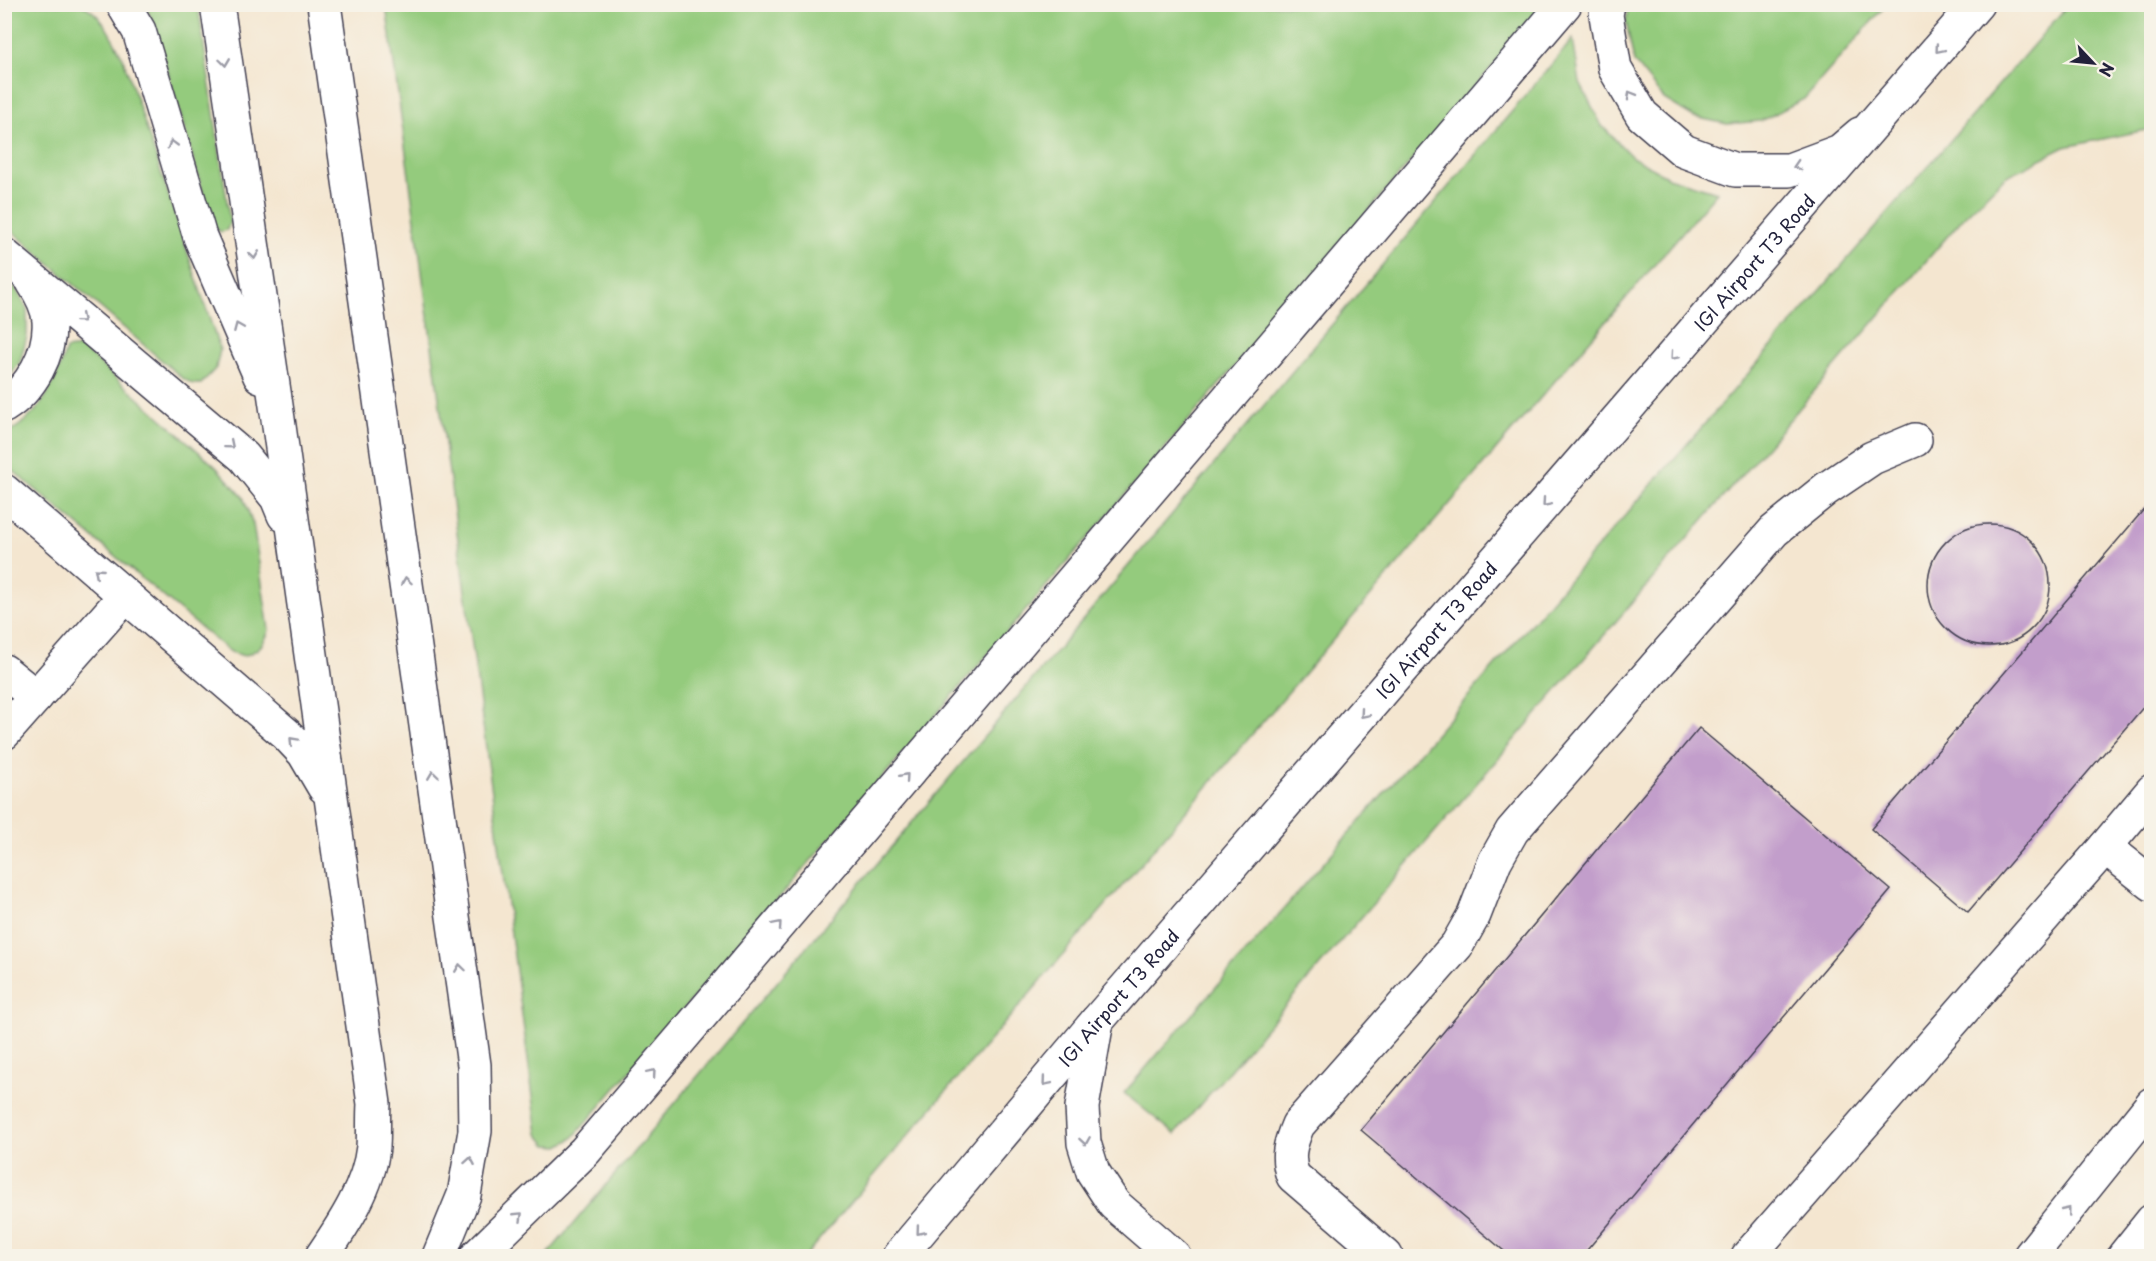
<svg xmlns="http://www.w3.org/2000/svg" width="2156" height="1261" font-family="'Playpen Sans',sans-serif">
	<rect width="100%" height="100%" fill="#f7f3e8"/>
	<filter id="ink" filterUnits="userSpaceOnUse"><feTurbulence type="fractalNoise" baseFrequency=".0167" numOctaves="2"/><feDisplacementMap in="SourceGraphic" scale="12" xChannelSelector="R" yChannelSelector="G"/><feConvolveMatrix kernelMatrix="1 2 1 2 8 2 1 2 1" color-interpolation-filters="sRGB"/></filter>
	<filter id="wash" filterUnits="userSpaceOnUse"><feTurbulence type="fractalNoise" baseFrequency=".008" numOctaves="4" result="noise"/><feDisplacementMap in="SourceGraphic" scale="24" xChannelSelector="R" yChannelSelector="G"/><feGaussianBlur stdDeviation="1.35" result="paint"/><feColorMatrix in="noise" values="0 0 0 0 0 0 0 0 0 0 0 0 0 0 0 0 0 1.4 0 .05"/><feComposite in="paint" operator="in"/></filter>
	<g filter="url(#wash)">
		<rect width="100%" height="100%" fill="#f4e6d0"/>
		<!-- green -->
		<g fill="#94cb7d" stroke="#5b765c" stroke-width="1.5">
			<path d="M5 4 82 5C103 14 112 38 123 58L220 350 216 368 201 384H193L182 378 5 225Z"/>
			<polygon points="145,5 198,5 230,222 227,230 221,232 213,227 154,24"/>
			<polygon points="386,5 1545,5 572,1139 559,1146 547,1145 538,1134"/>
			<polygon points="1628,5 1628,4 1886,5 1804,99 1761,121 1727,124 1694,117 1664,99 1634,62 1626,21"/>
			<polygon points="2068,5 2151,5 2151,129 2065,147 2005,177 1964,217 1175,1134 1124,1093"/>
			<polygon points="1573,39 1580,83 1602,126 1632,157 1668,177 1717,192 805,1256 546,1256"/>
			<polygon points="5,278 16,289 27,309 27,336 20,362 5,383"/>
			<path d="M81 347 216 467 243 497 253 524 269 630C264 645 259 650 244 656L231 652 219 643 5 464V434C40 417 55 385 66 349Z"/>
		</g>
		<g id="blocks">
			<!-- building -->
			<g fill="#c29ecb">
				<polygon points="2152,500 2152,697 1968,912 1871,829"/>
				<circle cx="1989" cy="585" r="61"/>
				<polygon points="1699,728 1891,890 1582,1256 1510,1256 1361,1130"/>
			</g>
		</g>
	</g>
	<g filter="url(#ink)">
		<use href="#blocks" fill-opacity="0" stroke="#423f51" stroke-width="1.5"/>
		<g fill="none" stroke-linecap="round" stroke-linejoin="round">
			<defs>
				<g id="minor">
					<polyline points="123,4 139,31 200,237 260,376"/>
					<path d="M217 4 278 419 374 1104C373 1118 374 1133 373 1147 369 1186 344 1224 322 1256"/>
					<polyline points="1608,4 1606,15 1615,69 1642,115 1684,151 1735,170 1789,170 1840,151 1860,134"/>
					<polyline points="4,255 244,457 277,498 284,515"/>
					<path d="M4 406C31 389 51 353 49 321 48 306 41 294 33 282"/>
					<polyline points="4,491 286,734 304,753 324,787"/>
					<polyline points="4,671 36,697"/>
					<polyline points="4,733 125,596"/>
					<polyline points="2105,847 2152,791"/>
					<polyline points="1097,1021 1082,1107 1084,1143 1093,1172 1114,1204 1174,1256"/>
					<polyline points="477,1256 585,1151 1565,4"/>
					<path d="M1386 1256 1293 1176C1286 1157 1290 1144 1298 1125L1457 945 1474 915 1495 861 1512 831 1774 531 1826 489 1872 458 1915 440"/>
					<polyline points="1748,1256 2105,847 2152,884"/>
				</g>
				<g id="major">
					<polyline points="324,4 474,1065 475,1131 464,1195 439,1256"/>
					<path id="s1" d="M899 1256 1097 1021 1977 4"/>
					<polyline points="2030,1256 2152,1104"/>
					<polyline points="2124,1256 2152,1221"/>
				</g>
			</defs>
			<!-- minor casing -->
			<use href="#minor" stroke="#423f51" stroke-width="36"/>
			<!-- major casing -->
			<use href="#major" stroke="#423f51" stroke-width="36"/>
			<!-- minor -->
			<use href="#minor" stroke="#fff" stroke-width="33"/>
			<!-- major -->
			<use href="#major" stroke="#fff" stroke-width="33"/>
		</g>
		<!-- one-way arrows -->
		<defs><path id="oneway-chevron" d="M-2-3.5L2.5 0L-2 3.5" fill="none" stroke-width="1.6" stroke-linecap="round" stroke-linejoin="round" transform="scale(1.5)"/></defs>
		<g stroke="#9c9ca7">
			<use href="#oneway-chevron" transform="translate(1939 49) rotate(130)"/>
			<use href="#oneway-chevron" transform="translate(225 62) rotate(82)"/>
			<use href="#oneway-chevron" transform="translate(1631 95) rotate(-120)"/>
			<use href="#oneway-chevron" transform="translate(172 144) rotate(-106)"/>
			<use href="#oneway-chevron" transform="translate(1797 166) rotate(162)"/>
			<use href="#oneway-chevron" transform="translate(254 255) rotate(82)"/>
			<use href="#oneway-chevron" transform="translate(81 319) rotate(40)"/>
			<use href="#oneway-chevron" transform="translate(238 327) rotate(-113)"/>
			<use href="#oneway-chevron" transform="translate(1674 356) rotate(131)"/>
			<use href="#oneway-chevron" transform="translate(230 445) rotate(40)"/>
			<use href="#oneway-chevron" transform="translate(1546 503) rotate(131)"/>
			<use href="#oneway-chevron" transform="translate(98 572) rotate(-139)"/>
			<use href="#oneway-chevron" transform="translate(406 581) rotate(-98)"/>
			<use href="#oneway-chevron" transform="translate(1364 714) rotate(131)"/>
			<use href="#oneway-chevron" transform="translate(293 741) rotate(-133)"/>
			<use href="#oneway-chevron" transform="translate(433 775) rotate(-98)"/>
			<use href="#oneway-chevron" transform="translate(905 777) rotate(-49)"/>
			<use href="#oneway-chevron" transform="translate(778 925) rotate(-49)"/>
			<use href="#oneway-chevron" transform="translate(460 968) rotate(-98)"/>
			<use href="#oneway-chevron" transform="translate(652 1073) rotate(-49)"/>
			<use href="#oneway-chevron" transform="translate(1046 1082) rotate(130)"/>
			<use href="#oneway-chevron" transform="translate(1085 1141) rotate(81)"/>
			<use href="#oneway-chevron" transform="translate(470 1161) rotate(-80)"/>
			<use href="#oneway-chevron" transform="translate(2067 1211) rotate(-51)"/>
			<use href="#oneway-chevron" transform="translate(519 1216) rotate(-44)"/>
			<use href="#oneway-chevron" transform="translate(920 1231) rotate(130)"/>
		</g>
	</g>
	<g text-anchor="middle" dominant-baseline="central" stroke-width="6" stroke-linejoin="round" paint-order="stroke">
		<!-- street labels -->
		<g font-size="18" fill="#22223b" stroke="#f7f3e8">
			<text stroke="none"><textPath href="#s1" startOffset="1311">IGI Airport T3 Road</textPath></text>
			<text stroke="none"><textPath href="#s1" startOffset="825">IGI Airport T3 Road</textPath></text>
			<text stroke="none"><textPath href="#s1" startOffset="339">IGI Airport T3 Road</textPath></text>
		</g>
	</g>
	<!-- margin -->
	<rect width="2156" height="1261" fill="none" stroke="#f7f3e8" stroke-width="24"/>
	<!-- north arrow -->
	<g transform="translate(2093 63) rotate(116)" stroke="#f7f3e8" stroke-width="4.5" paint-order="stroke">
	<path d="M0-4.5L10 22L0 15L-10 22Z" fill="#22223b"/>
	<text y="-9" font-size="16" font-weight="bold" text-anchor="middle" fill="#22223b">N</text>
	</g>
</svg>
